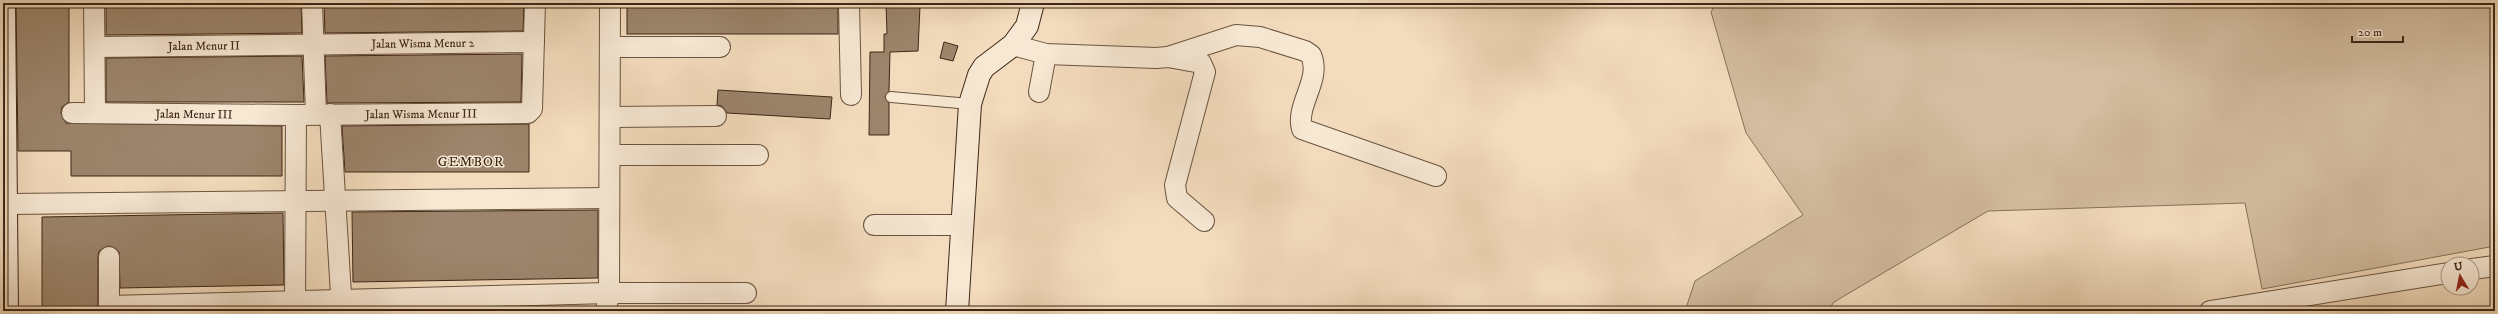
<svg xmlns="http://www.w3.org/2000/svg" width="2498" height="314" font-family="'IM FELL DW Pica',serif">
	<rect width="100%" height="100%" fill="#f3dcbd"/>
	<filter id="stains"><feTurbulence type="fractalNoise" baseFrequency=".005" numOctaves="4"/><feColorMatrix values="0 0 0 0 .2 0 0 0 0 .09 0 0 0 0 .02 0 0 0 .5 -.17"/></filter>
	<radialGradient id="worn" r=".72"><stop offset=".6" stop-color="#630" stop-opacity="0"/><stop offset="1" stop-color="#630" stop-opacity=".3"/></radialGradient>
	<!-- green -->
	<polygon fill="#d4bda0" stroke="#88725a" points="1716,3 2495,3 2495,246 2262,289 2245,203 1988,211 1834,302 1828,311 1685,311 1695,281 1803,215 1746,133 1711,12"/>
	<!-- building -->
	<g fill="#9c856c" stroke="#3d2615">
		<polygon points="16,3 69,3 69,102 62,107 61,113 66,123 282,126 282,176 71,176 71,151 18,151"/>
		<polygon points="106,3 301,3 302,33 106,35"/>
		<polygon points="324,3 524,3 523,31 325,33"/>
		<rect x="627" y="3" width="211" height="31"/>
		<polygon points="886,3 920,6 918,51 890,52 889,91 885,97 889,103 889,135 869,135 870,52 884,52 884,34 887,34"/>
		<polygon points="944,42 958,46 953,61 940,58"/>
		<polygon points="522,54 521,102 327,103 325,56"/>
		<polygon points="302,56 304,102 106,102 106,58"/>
		<polygon points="718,90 832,97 830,119 727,113 722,106 717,105"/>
		<polygon points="529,124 529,172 345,172 342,126"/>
		<polygon points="598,210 598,278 353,282 352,212"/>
		<polygon points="283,213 284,285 120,288 119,252 109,246 99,251 98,257 98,311 42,311 42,217"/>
	</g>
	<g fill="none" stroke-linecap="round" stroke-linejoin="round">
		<defs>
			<polyline id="lane" points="891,97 970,104"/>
			<g id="street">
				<polyline points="94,3 95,113"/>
				<polyline points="312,3 316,114"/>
				<polyline points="849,3 851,95"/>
				<polyline points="1013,45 1046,54 1156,58 1168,57 1201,63 1205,72 1175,185 1177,198 1204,221"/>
				<path id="s1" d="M95 47 534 42"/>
				<polyline points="611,47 720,47"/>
				<path d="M1168 57 1236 35 1260 37 1305 51 1311 55C1322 80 1295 105 1302 129L1436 176"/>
				<polyline points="1039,92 1046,54"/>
				<path id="s2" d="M72 113 296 115 528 113 532 109 535 3"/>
				<polyline points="330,114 342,311"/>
				<polyline points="611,117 716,116"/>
				<polyline points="610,155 758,155"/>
				<polyline points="8,204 609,198"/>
				<polyline points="874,225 963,225"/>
				<polyline points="109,257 109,311"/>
				<polyline points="2472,269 2495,266"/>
				<polyline points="109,306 609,293 746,293"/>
				<polyline points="295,311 296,115"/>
				<polyline points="606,311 609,293 610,3"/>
				<polyline points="2210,311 2448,273"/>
			</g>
			<g id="secondary">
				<polyline points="4,3 7,311"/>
				<polyline points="957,311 970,104 979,75 984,67 1013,45 1027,26 1033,3"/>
			</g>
		</defs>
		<!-- lane casing -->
		<use href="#lane" stroke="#6a543f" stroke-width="12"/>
		<!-- street casing -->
		<use href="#street" stroke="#6a543f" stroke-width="22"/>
		<!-- secondary casing -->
		<use href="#secondary" stroke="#3d2615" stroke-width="24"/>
		<!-- lane -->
		<use href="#lane" stroke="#f7e8d4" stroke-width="10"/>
		<!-- street -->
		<use href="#street" stroke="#f7e8d4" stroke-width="20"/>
		<!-- secondary -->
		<use href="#secondary" stroke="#f7e8d4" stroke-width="22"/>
	</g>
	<g text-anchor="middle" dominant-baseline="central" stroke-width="3" stroke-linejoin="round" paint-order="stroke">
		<!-- street labels -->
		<g font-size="12" fill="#3d2615" stroke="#f7e8d4">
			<text stroke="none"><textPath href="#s1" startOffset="328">Jalan Wisma Menur 2</textPath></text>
			<text stroke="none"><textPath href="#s1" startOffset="109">Jalan Menur II</textPath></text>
			<text stroke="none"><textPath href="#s2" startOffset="122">Jalan Menur III</textPath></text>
			<text stroke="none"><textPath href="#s2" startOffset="349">Jalan Wisma Menur III</textPath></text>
		</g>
		<!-- quarter labels -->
		<g font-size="14" letter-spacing="1" fill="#3d2615" stroke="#f7e8d4">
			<text x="471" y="162">GEMBOR</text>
		</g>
	</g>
	<!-- margin -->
	<rect width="2498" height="314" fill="none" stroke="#f3dcbd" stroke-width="16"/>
	<rect x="4" y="4" width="2490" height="306" fill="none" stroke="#3d2615" stroke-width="2"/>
	<rect x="8" y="8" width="2482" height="298" fill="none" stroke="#3d2615"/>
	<!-- north arrow -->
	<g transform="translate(2460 276) rotate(350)"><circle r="19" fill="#f7e8d4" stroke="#ad9a88"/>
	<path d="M0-3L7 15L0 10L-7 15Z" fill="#8f2418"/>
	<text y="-6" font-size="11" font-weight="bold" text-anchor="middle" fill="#3d2615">U</text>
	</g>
	<!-- scale -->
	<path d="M2352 36v6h51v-6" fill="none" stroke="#3d2615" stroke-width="2"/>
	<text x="2358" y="36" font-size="12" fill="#3d2615" stroke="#f7e8d4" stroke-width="3" paint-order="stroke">20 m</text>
	<rect width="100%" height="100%" filter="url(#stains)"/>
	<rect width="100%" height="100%" fill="url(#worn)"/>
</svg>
